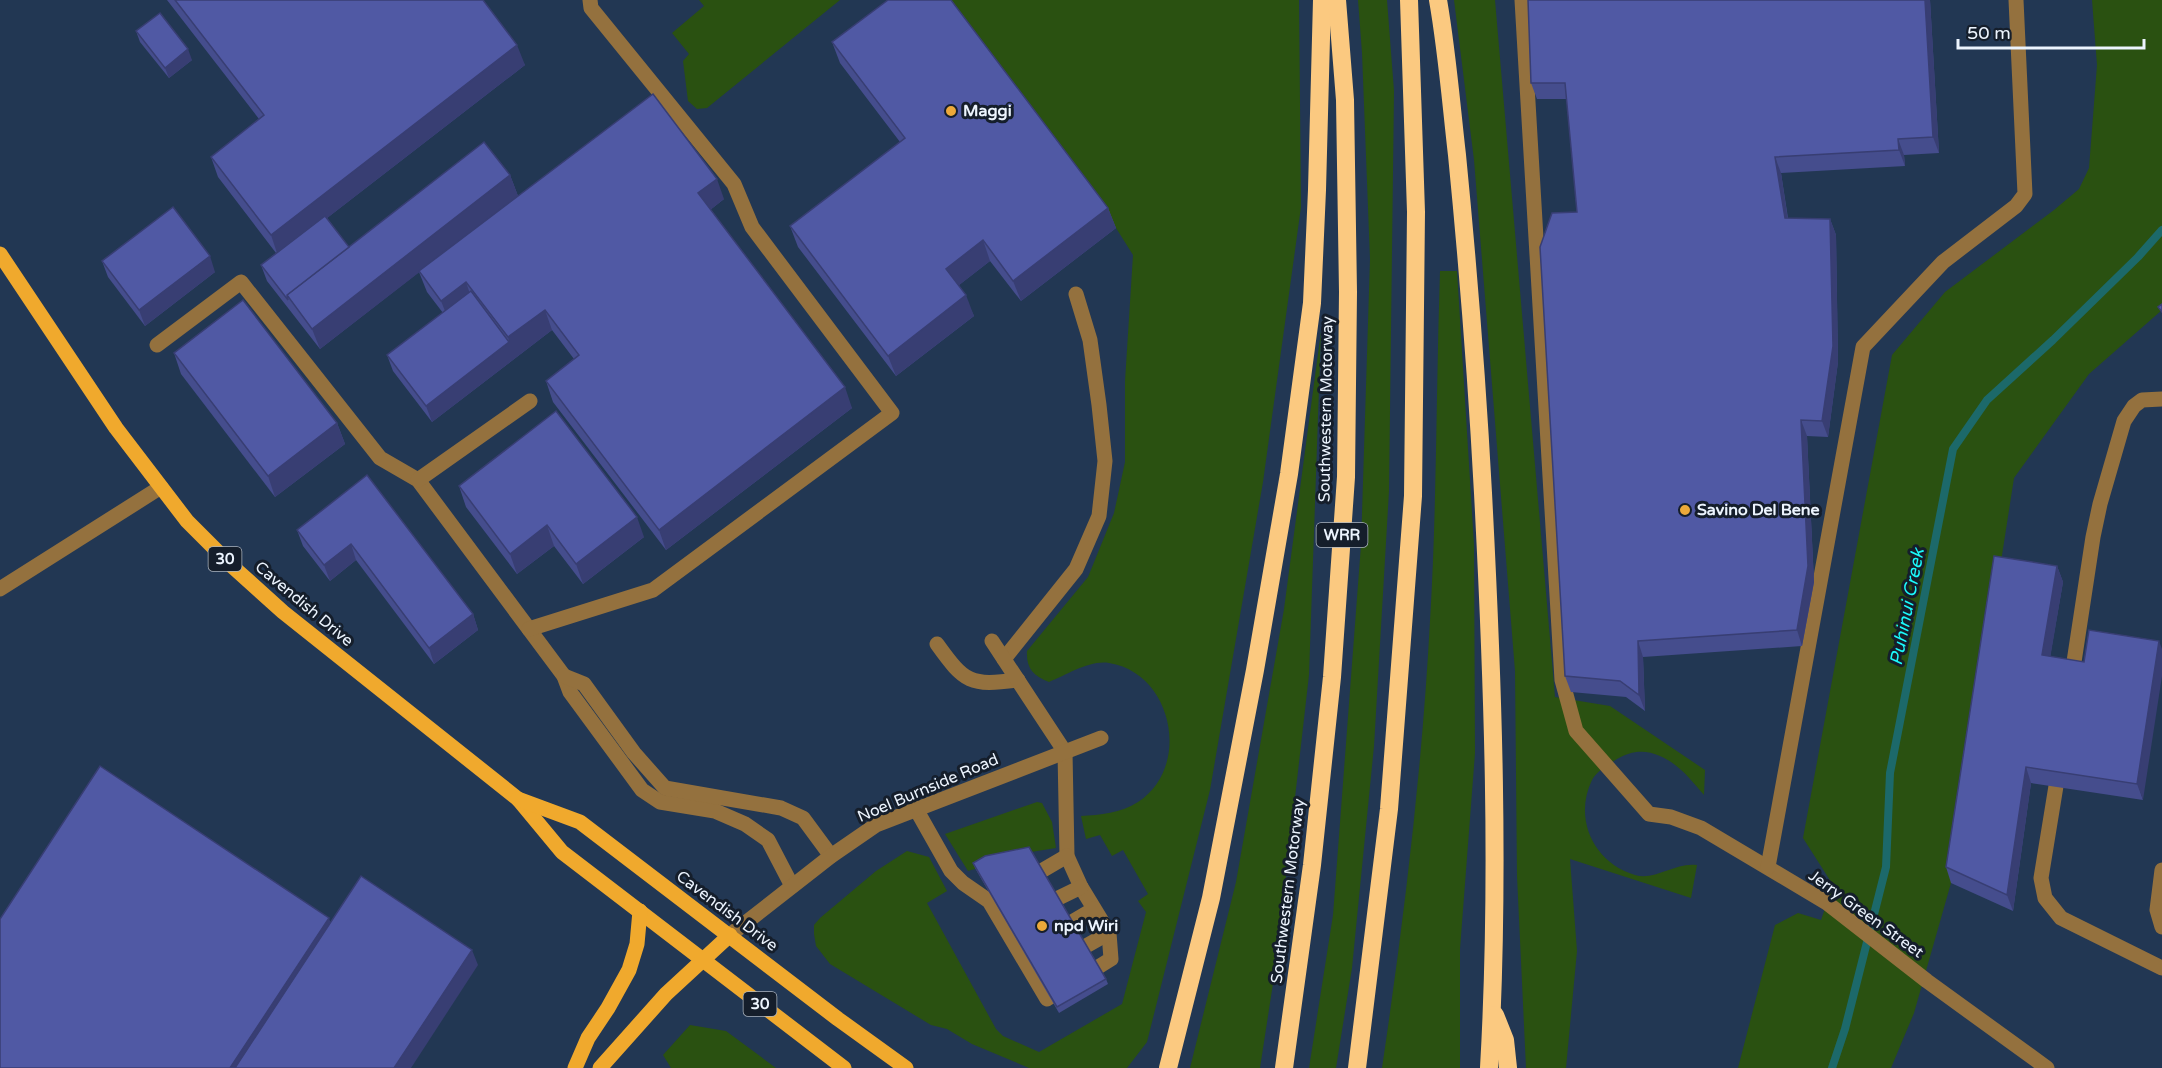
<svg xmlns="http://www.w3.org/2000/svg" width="2162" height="1068" font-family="'Varela Round',sans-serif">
	<rect width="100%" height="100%" fill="#223753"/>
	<!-- green -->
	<g fill="#2a5111">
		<polygon points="699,0 840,0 707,108 697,109 688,101 683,61 689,54 672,33 704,6"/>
		<path d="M942 0H1299L1301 207 1263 482 1210 790 1147 1042 1127 1068H1029L972 1044 947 1029 931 1025 830 964 816 946 814 934V925L820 918 876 871 907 851 929 857 947 891 927 903 996 1029 1003 1036 1039 1052 1122 1004 1146 912 1138 901 1148 894 1123 850 1112 856 1100 835 1086 839 1081 816C1100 815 1121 813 1138 802 1192 767 1173 673 1109 663 1089 660 1067 675 1049 682 1033 676 1026 668 1027 651L1088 577 1114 513 1125 462V381L1133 255 1116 228Z"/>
		<polygon points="1358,0 1387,0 1394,91 1389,491 1374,746 1352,968 1336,1068 1309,1068 1333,915 1361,545 1370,259 1362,53"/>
		<path d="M1454 0H1495L1555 697 1610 706 1705 770 1704 795C1691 780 1679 764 1660 756 1645 749 1630 751 1617 759 1608 765 1597 771 1592 780 1573 819 1594 863 1635 875 1655 881 1675 862 1697 865L1691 898 1570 859 1577 951 1566 1068H1526L1517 876 1515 671 1474 160Z"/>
		<polygon points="2092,0 2162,0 2162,310 2089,374 2014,478 1951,883 1914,1013 1891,1068 1738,1068 1775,925 1798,913 1821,920 1833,885 1803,838 1892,355 1945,292 2054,210 2079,189 2089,168 2097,65"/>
		<path d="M1440 271H1457L1474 545 1475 753 1460 949V1068H1382C1404 919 1422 771 1430 621 1437 505 1436 388 1440 271Z"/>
		<polygon points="1321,331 1309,675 1276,964 1260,1068 1190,1068 1236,882 1284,609"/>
		<polygon points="1037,802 1042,803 1052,822 1056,848 1031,852 968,871 945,834"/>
		<polygon points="690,1025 726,1031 776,1068 671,1068 663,1055"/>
	</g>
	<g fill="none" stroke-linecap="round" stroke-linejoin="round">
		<!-- stream -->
		<polyline stroke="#1c696a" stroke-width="8" points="1832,1068 1845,1029 1886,867 1890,773 1953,449 1987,400 2053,340 2138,257 2162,230"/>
		<!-- minor -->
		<g stroke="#94713e" stroke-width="15">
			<polyline points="1522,0 1562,680 1576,731 1649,814 1671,817 1701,828 1827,903 1927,981 2047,1068"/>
			<polyline points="157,345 241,282 380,458 418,480 564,676 570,692 642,790 660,802 715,811 745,824 768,840 792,886"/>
			<polyline points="418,480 530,401"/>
			<polyline points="0,589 161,487"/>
			<polyline points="529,629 653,590 892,413 752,227 734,184 591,8 590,0"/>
			<path d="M937 644C965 683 970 686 1018 680"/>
			<polyline points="1004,659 1076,569 1099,516 1105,461 1099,405 1090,340 1076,294"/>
			<polyline points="2072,675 2093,537 2100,504 2124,421 2134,406 2142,400 2162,399"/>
			<polyline points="564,676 584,684 634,753 665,788 781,808 803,818 831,856"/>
			<polyline points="2056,786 2041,878 2045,898 2061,918 2162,968"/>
			<polyline points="916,809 951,871 963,883 989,901 1047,999 1111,959 1109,933 1081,887 1067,856 1065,752 992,641"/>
			<polyline points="1768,867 1863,347 1943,262 2016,206 2025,194 2016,0"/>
			<polyline points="2162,870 2157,910 2162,927"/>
			<polyline points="1026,880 1067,856"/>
			<polyline points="1040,907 1081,887"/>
			<polyline points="1055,932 1094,909"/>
			<polyline points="730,935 831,856 876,825 1101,738"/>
			<polyline points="1070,955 1109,933"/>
		</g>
		<!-- major -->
		<g stroke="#f0a92d" stroke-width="15">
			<polyline points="0,254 116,428 187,521 233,567 283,612 518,799 562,852 844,1068"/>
			<polyline points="518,799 580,822 838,1019 906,1068"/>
			<polyline points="575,1068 588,1038 608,1008 629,970 637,944 640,911"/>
			<polyline points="600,1068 666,994 730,935"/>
		</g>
		<!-- highway -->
		<g stroke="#fbc980" stroke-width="18">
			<path d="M1438 0C1447 51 1451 103 1457 155 1468 267 1477 380 1483 493 1493 684 1500 876 1489 1068"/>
			<polyline points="1495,1015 1505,1040 1508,1068"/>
			<polyline points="1168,1068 1211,898 1255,670 1289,474 1312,303 1317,190 1322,0"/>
			<polyline points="1284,1068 1312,865 1332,677 1346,477 1348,292 1345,100 1337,0"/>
			<polyline points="1357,1068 1389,809 1413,496 1416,212 1409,0"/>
		</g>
	</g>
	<!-- wall -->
	<g fill="#454d8d">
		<polygon points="167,0 483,0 525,65 327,218 349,247 510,175 518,196 724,199 710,210 852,408 666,550 553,402 546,381 574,359 552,330 432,422 393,371 387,355 443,313 427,292 419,272 320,349 267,281 261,265 276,253 218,177 211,157 259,119"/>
		<polygon points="1528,0 1930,0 1939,153 1904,155 1905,166 1781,173 1788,218 1830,219 1836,235 1838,362 1828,437 1807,436 1814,582 1802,646 1643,657 1645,711 1626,697 1571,692 1565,676 1577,212 1567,99 1537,99 1531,83"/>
		<polygon points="136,31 192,60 169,78 140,42"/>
		<polygon points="832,42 1108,208 1116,228 1021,301 990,261 959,285 974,316 896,376 798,247 790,226 900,142 840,63"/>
		<polygon points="102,261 215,272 145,326 108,277"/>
		<polygon points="174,353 337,423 345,444 275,497 181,374"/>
		<polygon points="367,475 473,614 478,630 434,664 356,560 330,581 303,546 297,530"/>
		<polygon points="459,486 644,537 583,584 554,546 517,574 466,507"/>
		<polygon points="2057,566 2063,582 2050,657 2084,662 2089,630 2143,800 2031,783 2013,911 1951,883 1946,867"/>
		<polygon points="973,863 1106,979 1108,984 1059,1013 975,868"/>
	</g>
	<!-- shaded-wall -->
	<g fill="#383e73">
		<polygon points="1925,0 1930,0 1939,153 1933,137"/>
		<polygon points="517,45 525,65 278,256 271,235"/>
		<polygon points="188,49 192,60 169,78 165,68"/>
		<polygon points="1898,139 1904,155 1905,166 1899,150"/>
		<polygon points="1775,157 1781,173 1790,234 1785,218"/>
		<polygon points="510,175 518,196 320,349 312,329"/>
		<polygon points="717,179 724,199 705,214 698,193"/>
		<polygon points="1108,208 1116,228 1021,301 1013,281"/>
		<polygon points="1830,219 1836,235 1838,362 1828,437 1822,421"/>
		<polygon points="983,240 990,261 954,289 946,269"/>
		<polygon points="210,256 215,272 145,326 139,310"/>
		<polygon points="466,282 473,303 449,321 441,301"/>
		<polygon points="966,295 974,316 896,376 888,356"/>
		<polygon points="545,310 552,330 432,422 426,406 509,342 508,337"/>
		<polygon points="845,387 852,408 666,550 659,530"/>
		<polygon points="1801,420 1807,436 1814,582 1802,646 1797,630"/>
		<polygon points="337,423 345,444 275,497 268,476"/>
		<polygon points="637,517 644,537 583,584 576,564"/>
		<polygon points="547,525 554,546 517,574 510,554"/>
		<polygon points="351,544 356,560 330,581 324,565"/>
		<polygon points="2057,566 2063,582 2048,671 2042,655"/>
		<polygon points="473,614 478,630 434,664 429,648"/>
		<polygon points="1638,641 1643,657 1645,711 1639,695"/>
		<polygon points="2159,641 2162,649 2162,676 2143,800 2137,784"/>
		<polygon points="2026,767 2031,783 2013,911 2007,895"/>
		<polygon points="329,918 336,938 251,1068 230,1068"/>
		<polygon points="472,950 478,965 411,1068 394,1068"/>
	</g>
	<!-- building -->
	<g fill="#5059a4" stroke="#383e73" stroke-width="1.5">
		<polygon points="175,0 483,0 517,45 271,235 211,157 264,115"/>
		<polygon points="888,0 951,0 1108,208 1013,281 983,240 946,269 966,295 888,356 790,226 905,138 832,42"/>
		<polygon points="1528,0 1925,0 1933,137 1898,139 1899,150 1775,157 1785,218 1830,219 1833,346 1822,421 1801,420 1808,566 1797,630 1638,641 1639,695 1620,681 1565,676 1540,247 1552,213 1577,212 1565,83 1531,83"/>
		<polygon points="160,13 188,49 165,68 136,31"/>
		<polygon points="653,94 717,179 698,193 845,387 659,530 546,381 579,355 545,310 508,337 466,282 441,301 419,271"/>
		<polygon points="484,142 510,175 312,329 287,295"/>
		<polygon points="173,207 210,256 139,310 102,261"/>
		<polygon points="325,216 349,247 287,295 288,300 261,265"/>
		<polygon points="471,291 509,342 426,406 387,355"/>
		<polygon points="243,300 337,423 268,476 174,353"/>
		<polygon points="2162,304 2162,312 2158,307"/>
		<polygon points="556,411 637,517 576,564 547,525 510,554 459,486"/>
		<polygon points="367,475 473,614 429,648 351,544 324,565 297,530"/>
		<polygon points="1994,556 2057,566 2042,655 2084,662 2089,630 2159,641 2137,784 2026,767 2007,895 1946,867"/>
		<polygon points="100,766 329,918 230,1068 0,1068 0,919"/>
		<polygon points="1029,847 1106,979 1057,1007 973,863 985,856"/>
		<polygon points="361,876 472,950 394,1068 235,1068"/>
	</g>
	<!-- markers -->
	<g fill="#eca93a" stroke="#151e2b" stroke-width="2">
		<circle cx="951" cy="111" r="6"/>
		<circle cx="1685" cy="510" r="6"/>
		<circle cx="1042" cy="926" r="6"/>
	</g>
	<g text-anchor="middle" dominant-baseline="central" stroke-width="6" stroke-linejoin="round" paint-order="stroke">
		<!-- shield labels -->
		<g fill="#151e2b" stroke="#acb4bf" stroke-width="1.5">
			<rect x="1316.5" y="523" width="51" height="24" rx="4.5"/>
			<rect x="208.5" y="547" width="33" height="24" rx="4.5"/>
			<rect x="743.5" y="992" width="33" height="24" rx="4.5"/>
		</g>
		<g font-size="15" font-weight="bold" fill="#ecf4fe">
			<text x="1342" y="535">WRR</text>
			<text x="225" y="559">30</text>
			<text x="760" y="1004">30</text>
		</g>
		<!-- poi labels -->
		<g font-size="16" font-weight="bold" fill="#ecf4fe" stroke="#151e2b" text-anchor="start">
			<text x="963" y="111">Maggi</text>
			<text x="1697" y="510">Savino Del Bene</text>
			<text x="1054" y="926">npd Wiri</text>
		</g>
		<!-- street labels -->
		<g font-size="16" fill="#ecf4fe" stroke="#151e2b">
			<text transform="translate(1326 409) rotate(-89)">Southwestern Motorway</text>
			<text transform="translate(304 604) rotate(40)">Cavendish Drive</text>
			<text transform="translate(928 788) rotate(-23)">Noel Burnside Road</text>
			<text transform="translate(1288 891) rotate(-83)">Southwestern Motorway</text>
			<text transform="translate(727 911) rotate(37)">Cavendish Drive</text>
			<text transform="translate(1866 914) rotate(36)">Jerry Green Street</text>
		</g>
		<!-- water labels -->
		<g font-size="18" font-style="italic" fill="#1bf9fb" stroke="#151e2b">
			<text transform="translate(1907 607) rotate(-79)">Puhinui Creek</text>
		</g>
	</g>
	<!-- scale -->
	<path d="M1958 39v9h186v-9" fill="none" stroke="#ecf4fe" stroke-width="3"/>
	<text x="1967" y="39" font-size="18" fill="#ecf4fe" stroke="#151e2b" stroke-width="4.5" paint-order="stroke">50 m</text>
</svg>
